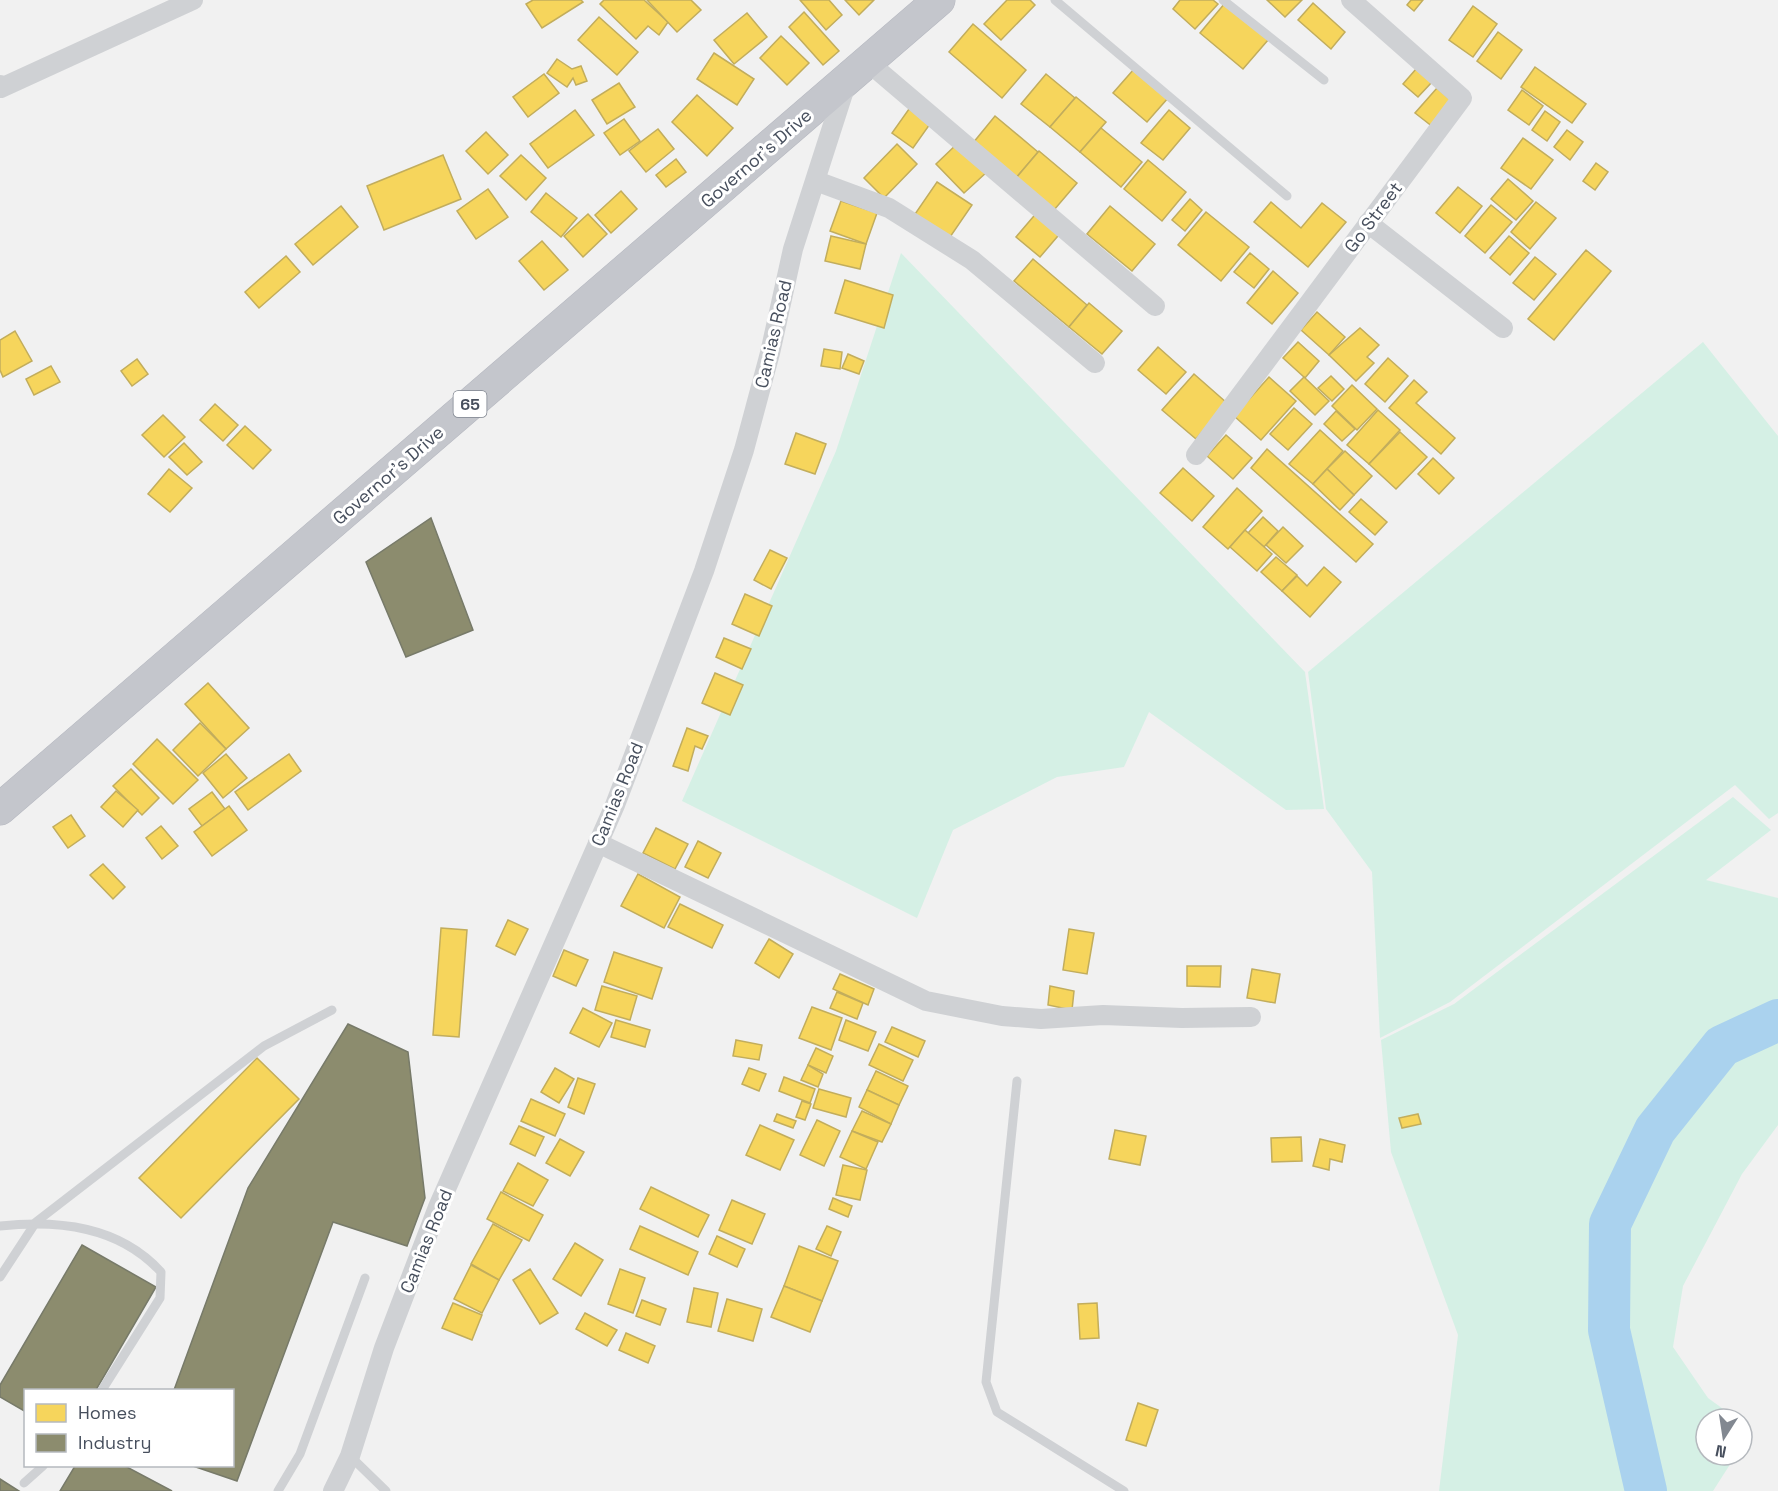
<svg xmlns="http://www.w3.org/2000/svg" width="1778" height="1491" font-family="'Space Grotesk',sans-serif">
	<rect width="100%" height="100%" fill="#f1f1f1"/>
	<!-- green -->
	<g fill="#d5f0e5">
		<polygon points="901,253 1305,672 1324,809 1286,810 1149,712 1124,767 1057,777 953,830 917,918 682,801 836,451"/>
		<polygon points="1703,342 1778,436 1778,813 1769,819 1735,785 1450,1002 1380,1038 1372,872 1326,809 1308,672"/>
		<polygon points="1733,797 1771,830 1706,880 1778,898 1778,1125 1742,1174 1683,1286 1673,1347 1708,1398 1737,1419 1706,1419 1706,1455 1736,1455 1713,1491 1439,1491 1458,1335 1391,1152 1381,1040 1454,1004"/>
	</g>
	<!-- homes -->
	<g fill="#f6d55c" stroke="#c2ad5c" stroke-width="1.5">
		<polygon points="533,0 581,0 583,2 542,28 526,4"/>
		<polygon points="604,0 644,0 668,22 659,35 648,26 636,39 600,4"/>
		<polygon points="647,0 691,0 701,10 677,32"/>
		<polygon points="800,0 829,0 842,15 826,30"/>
		<polygon points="845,0 874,0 859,15"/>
		<polygon points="1007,0 1030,0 1035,5 1001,40 984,24"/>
		<polygon points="1180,0 1213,0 1218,4 1195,29 1173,9"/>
		<polygon points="1267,0 1302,0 1285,17"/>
		<polygon points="1411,0 1423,0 1414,11 1407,5"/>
		<polygon points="1225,3 1268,40 1243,69 1200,33"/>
		<polygon points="1313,3 1345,32 1331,49 1298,20"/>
		<polygon points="1473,6 1497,24 1473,57 1449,40"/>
		<polygon points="804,12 839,51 823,65 789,27"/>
		<polygon points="747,13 767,37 734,64 714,40"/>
		<polygon points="599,17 638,52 617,75 578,40"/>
		<polygon points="973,24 1026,70 1002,98 949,52"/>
		<polygon points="1498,32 1522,50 1501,79 1477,61"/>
		<polygon points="781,36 809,63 787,85 760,58"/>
		<polygon points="714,53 754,79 737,105 697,79"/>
		<polygon points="557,59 572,69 581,66 587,81 576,85 573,78 567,87 547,73"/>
		<polygon points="1535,67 1586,104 1572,123 1521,87"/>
		<polygon points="1134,69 1168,98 1147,122 1113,93"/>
		<polygon points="1416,69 1432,82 1418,97 1403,84"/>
		<polygon points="544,74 559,93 528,117 513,97"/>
		<polygon points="1046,74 1075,98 1050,127 1021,104"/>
		<polygon points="619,83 635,107 607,124 592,100"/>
		<polygon points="1437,88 1453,102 1433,127 1415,113"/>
		<polygon points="1522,90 1543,106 1529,125 1508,110"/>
		<polygon points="697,95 733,128 707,156 672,122"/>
		<polygon points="1076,97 1106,122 1080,152 1050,127"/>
		<polygon points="909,109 930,124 913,148 892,133"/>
		<polygon points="575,110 594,135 548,168 530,144"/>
		<polygon points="1169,110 1190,128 1163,160 1141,143"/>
		<polygon points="1545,111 1560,122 1547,141 1532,130"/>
		<polygon points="995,116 1038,152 1016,178 973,143"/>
		<polygon points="624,119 640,141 620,155 604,133"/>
		<polygon points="1101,128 1142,162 1121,187 1080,152"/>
		<polygon points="658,129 674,149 646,172 629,151"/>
		<polygon points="1567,130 1583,142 1570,160 1554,147"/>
		<polygon points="486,132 508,155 488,174 466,151"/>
		<polygon points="1523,138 1553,160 1531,189 1501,168"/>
		<polygon points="959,142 988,171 964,193 936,164"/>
		<polygon points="897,144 917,164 884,198 864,178"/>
		<polygon points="1039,151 1077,183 1054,210 1016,178"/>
		<polygon points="443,155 461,199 384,230 367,186"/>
		<polygon points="521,155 546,178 526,200 500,176"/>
		<polygon points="676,159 686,172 666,187 656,175"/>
		<polygon points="1148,160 1186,192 1162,221 1124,189"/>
		<polygon points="1596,163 1608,172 1595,190 1583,181"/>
		<polygon points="1508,179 1533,201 1516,220 1491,199"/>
		<polygon points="937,182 972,205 948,240 913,217"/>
		<polygon points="1458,187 1482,206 1460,233 1436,213"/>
		<polygon points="488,189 508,217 476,239 457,211"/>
		<polygon points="621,191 637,209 611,233 595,215"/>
		<polygon points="546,193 577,218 561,237 531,212"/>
		<polygon points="1190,199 1202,210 1185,231 1172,220"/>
		<polygon points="841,201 877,213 866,244 830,231"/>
		<polygon points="1271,202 1301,228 1322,203 1346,222 1308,267 1254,222"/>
		<polygon points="1536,202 1556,218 1530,249 1511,232"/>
		<polygon points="1491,205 1512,222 1485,253 1465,236"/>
		<polygon points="341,206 358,227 313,265 295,244"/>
		<polygon points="1110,206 1155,244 1132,271 1087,234"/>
		<polygon points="1039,210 1063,230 1040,257 1016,237"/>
		<polygon points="1206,212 1249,247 1221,281 1178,245"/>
		<polygon points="588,214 607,234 583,257 564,236"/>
		<polygon points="831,236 866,244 860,269 825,261"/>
		<polygon points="1509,236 1529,253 1510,275 1490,258"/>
		<polygon points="542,241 568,270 544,290 519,261"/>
		<polygon points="1586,250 1611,271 1554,340 1528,319"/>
		<polygon points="1250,253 1269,269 1254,288 1234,272"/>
		<polygon points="286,256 300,272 259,308 245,292"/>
		<polygon points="1535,257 1556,274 1534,300 1513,283"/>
		<polygon points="1033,259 1087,305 1069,327 1014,281"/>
		<polygon points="1273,271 1298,293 1272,324 1247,303"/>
		<polygon points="845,280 893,295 884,328 835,313"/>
		<polygon points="1089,303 1122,331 1102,354 1069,327"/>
		<polygon points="1317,312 1345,337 1329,355 1301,330"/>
		<polygon points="1360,328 1379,345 1367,357 1374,363 1356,381 1329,355"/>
		<polygon points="15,331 32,361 3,377 0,370 0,340"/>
		<polygon points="1298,342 1319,361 1305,378 1283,358"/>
		<polygon points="1158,347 1186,372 1166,394 1138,370"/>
		<polygon points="824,349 842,352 840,369 821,366"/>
		<polygon points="848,354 864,361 859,374 842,368"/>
		<polygon points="1388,358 1408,376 1385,402 1365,384"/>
		<polygon points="137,359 148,374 132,386 121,371"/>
		<polygon points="51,366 60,382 34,395 26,379"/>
		<polygon points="1194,374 1227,403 1196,439 1162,410"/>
		<polygon points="1331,376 1344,389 1332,401 1318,388"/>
		<polygon points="1269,377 1296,401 1261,440 1234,416"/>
		<polygon points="1304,377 1329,401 1315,415 1290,391"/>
		<polygon points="1414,380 1427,392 1416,403 1455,438 1441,454 1389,408"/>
		<polygon points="1352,385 1377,409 1357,430 1332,406"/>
		<polygon points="215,404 238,425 223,441 200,420"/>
		<polygon points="1294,408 1312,424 1288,450 1270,434"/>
		<polygon points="1378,410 1400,430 1369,464 1347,445"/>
		<polygon points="1336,411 1355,429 1342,441 1324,424"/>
		<polygon points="163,415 185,437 164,457 142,435"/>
		<polygon points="245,426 271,450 253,469 227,445"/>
		<polygon points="1320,430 1343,451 1313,484 1289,464"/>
		<polygon points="1400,432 1427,457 1396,489 1369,464"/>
		<polygon points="796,433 826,444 815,474 785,464"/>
		<polygon points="1226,435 1252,458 1233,479 1207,456"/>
		<polygon points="184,443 202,462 187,475 169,457"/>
		<polygon points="1267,449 1373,544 1356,562 1251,468"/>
		<polygon points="1345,451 1372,476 1354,495 1327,469"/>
		<polygon points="1433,458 1454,478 1439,494 1418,474"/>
		<polygon points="1183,468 1214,496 1192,521 1160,493"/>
		<polygon points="169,469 192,488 170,512 148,494"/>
		<polygon points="1327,469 1354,495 1340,510 1313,484"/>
		<polygon points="1237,488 1262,511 1228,549 1203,527"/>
		<polygon points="1361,499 1387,522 1375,535 1349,512"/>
		<polygon points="1263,517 1278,531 1264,547 1248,533"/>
		<polygon points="1283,527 1303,546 1286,563 1266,545"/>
		<polygon points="1245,530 1272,554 1257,571 1230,547"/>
		<polygon points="770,550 787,558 771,589 754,580"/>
		<polygon points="1276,557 1297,575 1282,591 1261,572"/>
		<polygon points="1324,567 1341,582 1310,617 1282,591 1297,576 1307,586"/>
		<polygon points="745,594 772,606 759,636 732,624"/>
		<polygon points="724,638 751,649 742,669 716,657"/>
		<polygon points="715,673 743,685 730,715 702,703"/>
		<polygon points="208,683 249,728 226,749 185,704"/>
		<polygon points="200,723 226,749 198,776 173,750"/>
		<polygon points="687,728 708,736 702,749 695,746 688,771 673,766"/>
		<polygon points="157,739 198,780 173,804 133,764"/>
		<polygon points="226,754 247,778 223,798 203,773"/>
		<polygon points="289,754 301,771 248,810 235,792"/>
		<polygon points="131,769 159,798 142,815 113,786"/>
		<polygon points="116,791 138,810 123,827 101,807"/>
		<polygon points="212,792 225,809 202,826 189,809"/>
		<polygon points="229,806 247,830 212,856 194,832"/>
		<polygon points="71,815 85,836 68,848 53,827"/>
		<polygon points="161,826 178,846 162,859 146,838"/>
		<polygon points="656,828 688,844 675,869 643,853"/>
		<polygon points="698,841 721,853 708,878 685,867"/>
		<polygon points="103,864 125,887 113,899 90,875"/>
		<polygon points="638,874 680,897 664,928 621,906"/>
		<polygon points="680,904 723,925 712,948 668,927"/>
		<polygon points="508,920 528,929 515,955 496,946"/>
		<polygon points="441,928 467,930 459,1037 433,1035"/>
		<polygon points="1069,929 1094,933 1087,974 1063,970"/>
		<polygon points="769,939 793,954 779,978 755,963"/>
		<polygon points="564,950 588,960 576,986 553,976"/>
		<polygon points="614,952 662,968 652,999 604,982"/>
		<polygon points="1187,966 1221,966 1220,987 1187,986"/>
		<polygon points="1252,969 1280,974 1275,1003 1247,998"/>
		<polygon points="840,974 874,989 868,1005 833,989"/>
		<polygon points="602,986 637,996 630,1020 595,1010"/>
		<polygon points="1050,986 1074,991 1072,1010 1048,1005"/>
		<polygon points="837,992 863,1003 857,1019 830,1008"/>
		<polygon points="812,1007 842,1018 831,1050 799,1038"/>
		<polygon points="583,1008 612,1023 599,1047 570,1033"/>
		<polygon points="616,1020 650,1030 645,1047 611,1037"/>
		<polygon points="846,1020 876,1032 868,1051 839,1040"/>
		<polygon points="892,1027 925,1041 918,1057 885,1042"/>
		<polygon points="736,1040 762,1045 759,1060 733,1056"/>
		<polygon points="879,1044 913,1060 903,1081 869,1065"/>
		<polygon points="816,1048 833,1056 826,1073 808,1065"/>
		<polygon points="257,1058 299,1099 181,1218 139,1178"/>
		<polygon points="808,1065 823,1074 818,1087 801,1080"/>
		<polygon points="555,1068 574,1079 559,1103 541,1092"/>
		<polygon points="749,1068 766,1074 759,1091 742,1084"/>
		<polygon points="876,1071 908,1086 899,1105 867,1090"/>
		<polygon points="784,1077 815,1089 810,1103 779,1091"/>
		<polygon points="578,1078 595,1084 584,1114 568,1107"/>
		<polygon points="819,1089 851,1098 846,1117 813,1108"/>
		<polygon points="867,1090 899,1105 891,1124 859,1107"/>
		<polygon points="531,1099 565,1114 555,1136 521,1121"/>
		<polygon points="802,1101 811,1104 805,1120 796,1117"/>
		<polygon points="862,1111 891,1124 882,1142 852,1131"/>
		<polygon points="777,1114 796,1121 793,1128 774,1121"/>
		<polygon points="1418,1114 1421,1124 1402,1128 1399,1118"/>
		<polygon points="817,1120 840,1131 824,1166 800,1155"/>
		<polygon points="760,1125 794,1140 780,1170 746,1155"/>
		<polygon points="519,1126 544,1137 535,1156 510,1144"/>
		<polygon points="1115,1130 1146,1136 1140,1165 1109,1159"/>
		<polygon points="852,1131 878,1142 866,1169 840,1157"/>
		<polygon points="1301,1137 1302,1161 1272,1162 1271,1138"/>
		<polygon points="560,1139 584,1152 570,1176 546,1163"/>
		<polygon points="1320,1139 1345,1145 1342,1162 1330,1159 1329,1170 1313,1166"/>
		<polygon points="518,1163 548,1180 533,1206 503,1191"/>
		<polygon points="843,1165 867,1170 860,1200 836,1195"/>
		<polygon points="651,1187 709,1215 698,1237 640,1209"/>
		<polygon points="501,1192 543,1215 529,1241 487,1219"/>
		<polygon points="833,1198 852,1206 848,1217 829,1209"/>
		<polygon points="732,1200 765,1214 752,1244 719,1230"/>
		<polygon points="493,1224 522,1240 499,1280 471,1264"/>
		<polygon points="640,1226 698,1252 688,1275 630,1249"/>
		<polygon points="827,1226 841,1232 831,1256 816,1249"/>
		<polygon points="717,1236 745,1249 737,1267 709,1254"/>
		<polygon points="575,1243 603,1260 581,1296 553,1279"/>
		<polygon points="799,1246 838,1261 822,1301 784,1286"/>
		<polygon points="471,1265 499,1280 482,1313 454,1299"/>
		<polygon points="530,1269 558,1313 540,1324 513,1280"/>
		<polygon points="620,1269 645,1278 633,1313 608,1304"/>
		<polygon points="784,1286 822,1301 810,1332 771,1317"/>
		<polygon points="694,1288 718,1293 711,1327 687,1322"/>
		<polygon points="727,1299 762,1309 753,1341 718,1331"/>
		<polygon points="642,1300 666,1309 660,1325 636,1316"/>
		<polygon points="453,1303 482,1315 472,1340 442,1328"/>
		<polygon points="1097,1303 1099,1338 1080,1339 1078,1304"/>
		<polygon points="585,1313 617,1330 607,1346 576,1329"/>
		<polygon points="626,1333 655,1346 648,1363 619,1350"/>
		<polygon points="1138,1403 1158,1410 1146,1446 1126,1440"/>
	</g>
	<!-- industry -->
	<g fill="#8c8c6e" stroke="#777a69" stroke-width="1.5">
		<polygon points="431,518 473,630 406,657 366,562"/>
		<polygon points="348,1024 408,1052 425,1198 407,1246 333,1222 237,1481 193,1466 232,1466 232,1390 174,1390 248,1188"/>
		<polygon points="82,1245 156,1287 96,1390 26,1390 26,1412 0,1397 0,1385"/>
		<polygon points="75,1466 125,1466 172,1491 60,1491"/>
		<polygon points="0,1479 19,1491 0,1491"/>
	</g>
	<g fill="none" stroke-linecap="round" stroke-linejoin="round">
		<!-- river -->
		<polyline stroke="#aad2ee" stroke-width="42" points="1646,1491 1609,1330 1610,1224 1655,1130 1722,1046 1778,1020"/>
		<defs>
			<polyline id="trunk" points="0,809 939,0"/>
		</defs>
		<!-- trunk casing -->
		<use href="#trunk" stroke="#b6b8c0" stroke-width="33"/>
		<!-- service -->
		<g stroke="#cfd1d4" stroke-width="9">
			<polyline points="1055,0 1287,196"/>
			<polyline points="1223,0 1324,80"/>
			<polyline points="1017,1081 986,1382 997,1412 1124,1491"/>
			<path d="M0 1226C59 1220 119 1226 161 1272L160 1298 102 1390"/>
			<polyline points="0,1277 36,1222 264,1046 332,1010"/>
			<polyline points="350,1456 386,1491"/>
			<polyline points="24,1483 43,1466"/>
			<polyline points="278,1491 300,1454 365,1278"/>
		</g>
		<!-- minor -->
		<g stroke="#cfd1d4" stroke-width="20">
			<polyline points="868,62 1155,306"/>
			<polyline points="0,85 1,88 193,0"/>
			<polyline points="816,181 889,208 972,260 1095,363"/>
			<polyline points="1368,223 1503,328"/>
			<polyline points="1196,455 1462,98 1351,0"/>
			<polyline points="598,843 926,1001 1002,1016 1041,1019 1103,1015 1182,1018 1251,1017"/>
			<polyline points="333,1491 350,1456 384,1348 438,1207 615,805 704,571 744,450 770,353 793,249 847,81"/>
		</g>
		<!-- trunk -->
		<use href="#trunk" stroke="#c4c6cc" stroke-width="32"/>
	</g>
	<g text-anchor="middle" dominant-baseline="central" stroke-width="6" stroke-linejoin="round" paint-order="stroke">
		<!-- shield labels -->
		<rect fill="#fff" stroke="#7e848e" stroke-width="1.5" x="453.5" y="391" width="33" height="26" rx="4.5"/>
		<g font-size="16" font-weight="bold" fill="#474f5d">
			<text x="470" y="404">65</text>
		</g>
		<!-- street labels -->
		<g font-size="18" fill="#474f5d" stroke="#fff">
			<text transform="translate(756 158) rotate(-41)">Governor's Drive</text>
			<text transform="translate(1373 217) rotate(-53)">Go Street</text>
			<text transform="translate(773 334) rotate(-77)">Camias Road</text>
			<text transform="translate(388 475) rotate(-41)">Governor's Drive</text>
			<text transform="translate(617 794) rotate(-68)">Camias Road</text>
			<text transform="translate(426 1241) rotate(-68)">Camias Road</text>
		</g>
	</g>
	<!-- legend -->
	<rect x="24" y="1389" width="210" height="78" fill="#ffffff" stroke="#b5b9be" stroke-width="1.5"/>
	<rect x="36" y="1404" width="30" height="18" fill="#f6d55c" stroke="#b5b9be" stroke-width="1.5"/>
	<text x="78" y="1419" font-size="18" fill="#474f5d">Homes</text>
	<rect x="36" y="1434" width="30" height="18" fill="#8c8c6e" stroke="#b5b9be" stroke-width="1.5"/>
	<text x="78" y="1449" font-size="18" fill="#474f5d">Industry</text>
	<!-- north arrow -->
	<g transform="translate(1724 1437) rotate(192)"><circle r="28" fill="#ffffff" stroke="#b5b9be" stroke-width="1.5"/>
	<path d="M0-4.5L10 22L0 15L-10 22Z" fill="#828891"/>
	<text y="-9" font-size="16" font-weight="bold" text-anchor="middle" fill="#474f5d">N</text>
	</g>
</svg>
